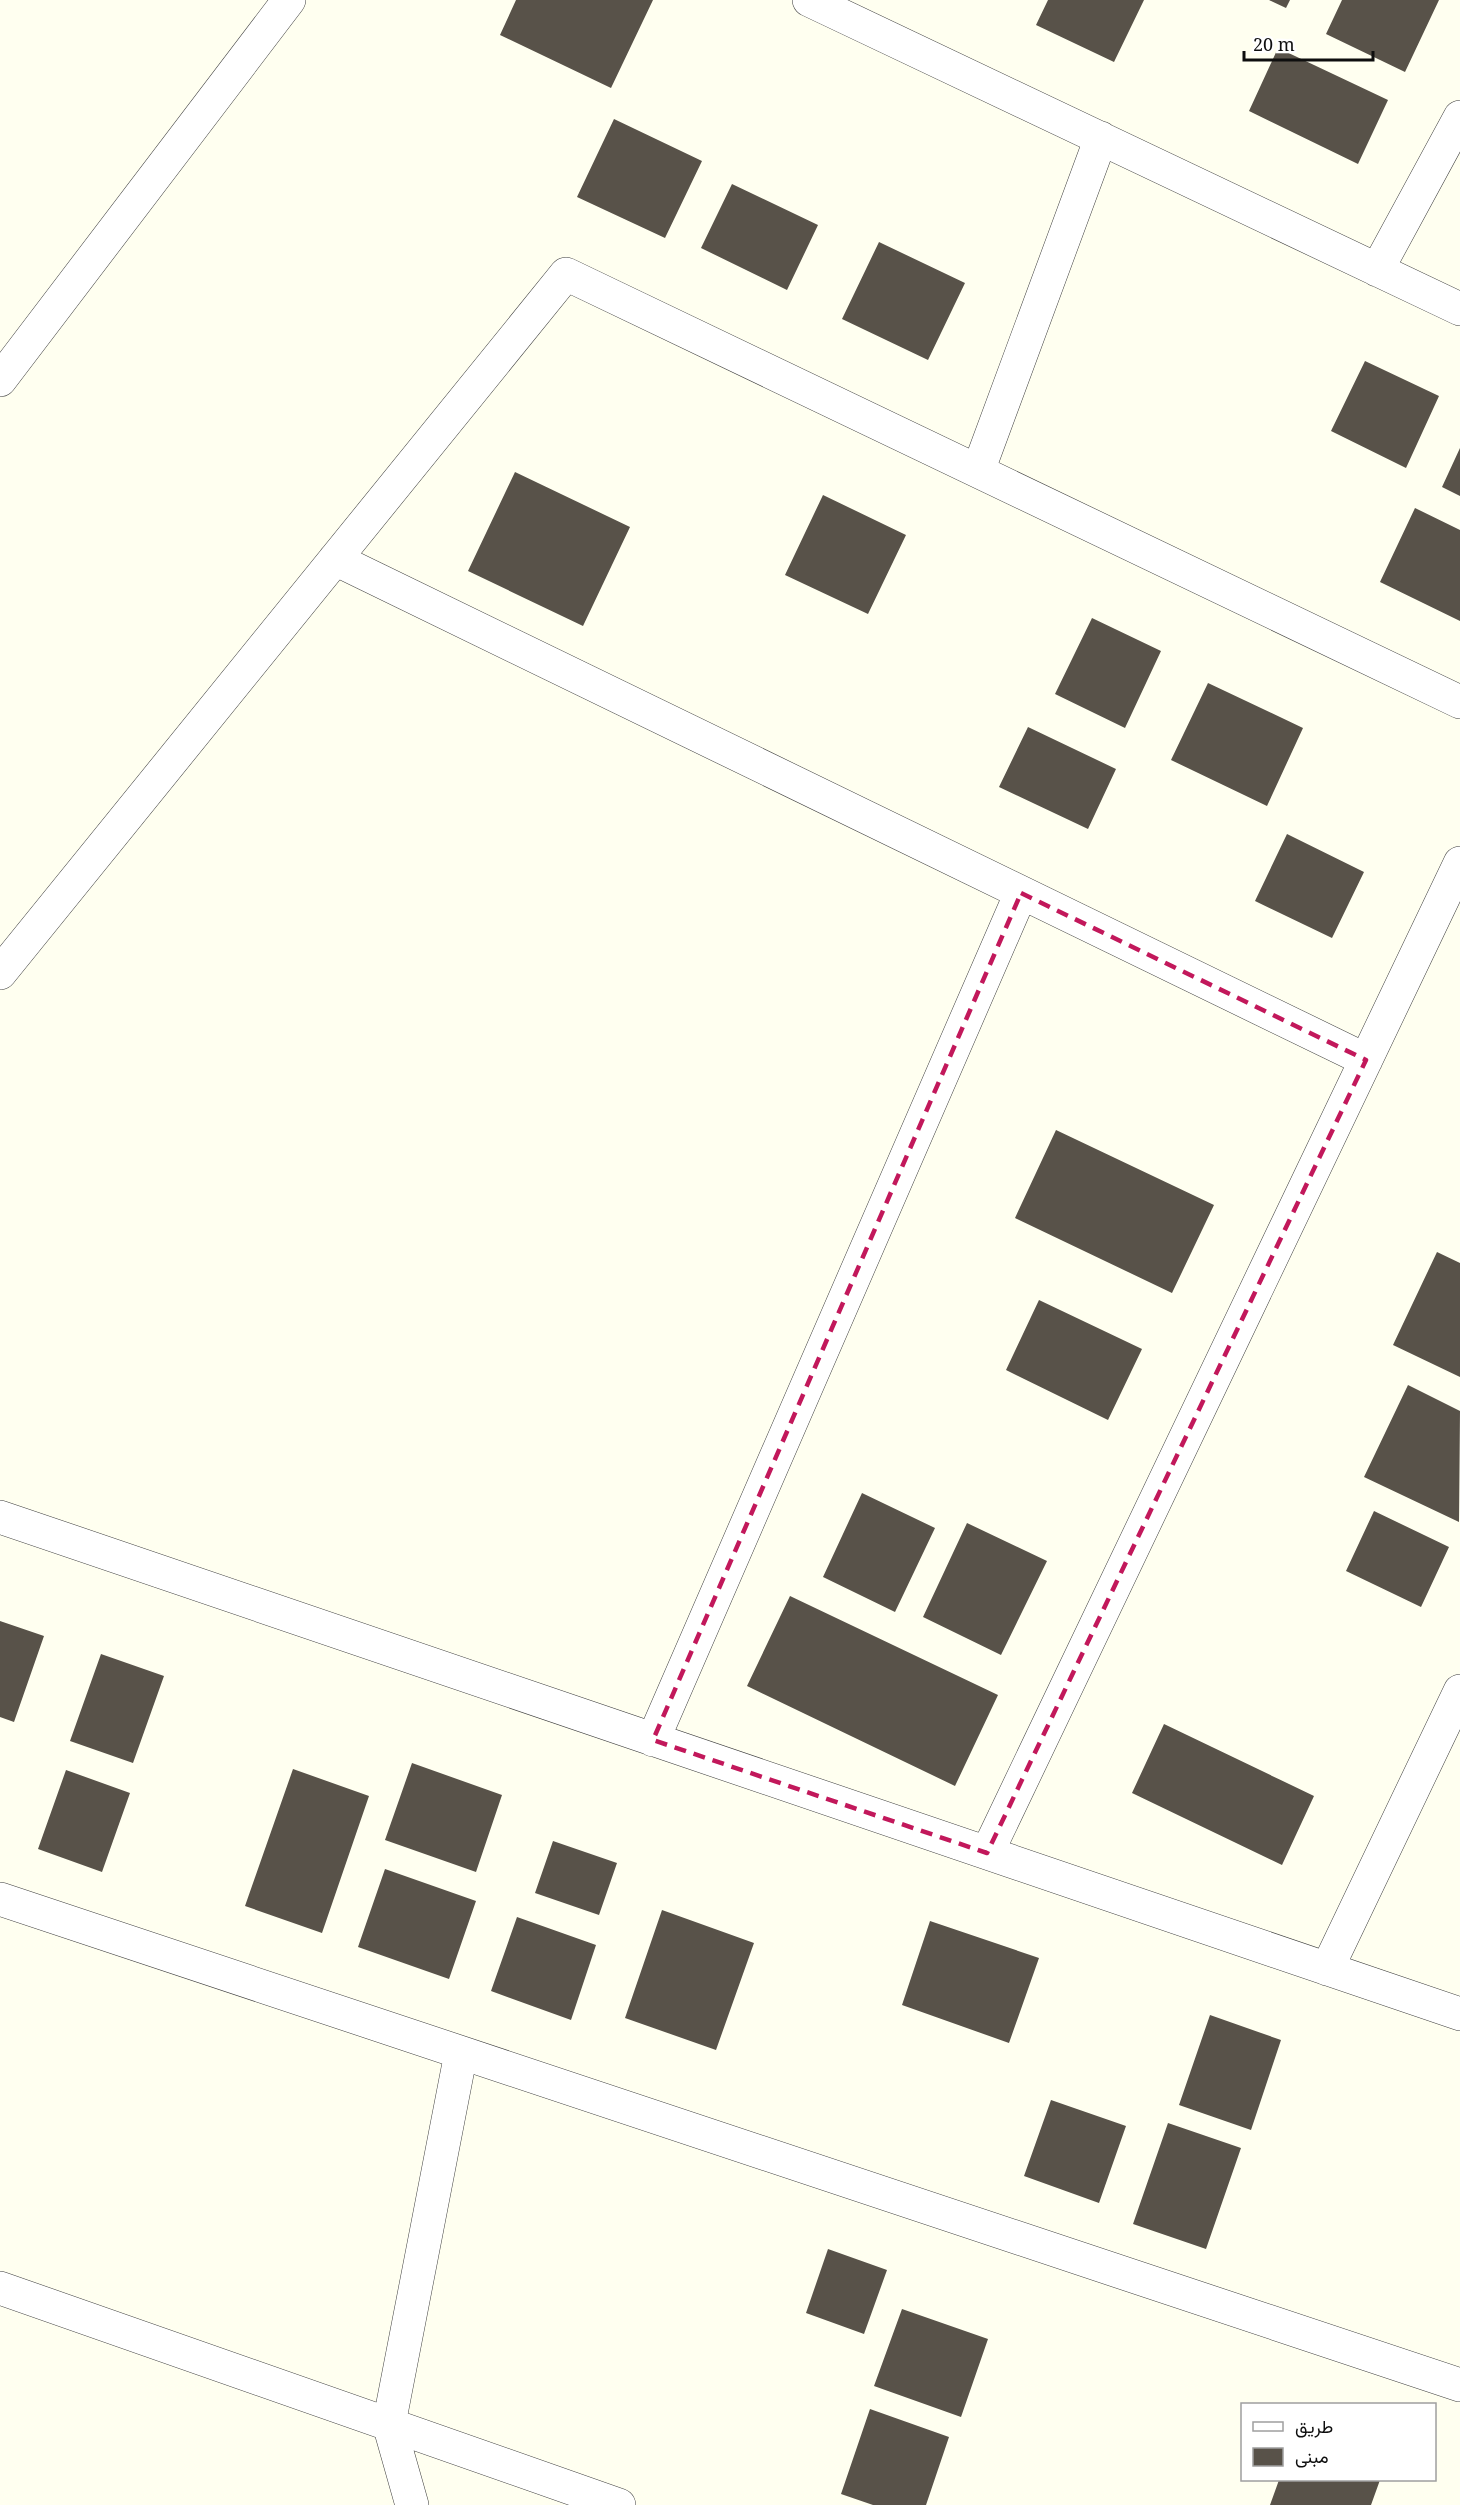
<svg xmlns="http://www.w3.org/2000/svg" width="1460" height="2505" viewBox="0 0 1460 2505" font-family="'Noto Serif',Vazirmatn,serif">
	<rect width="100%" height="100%" fill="#fffff0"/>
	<!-- building -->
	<path fill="#585249" d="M 516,0 L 653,0 L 611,88 L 500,35 Z
		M 1048,0 L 1144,0 L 1114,62 L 1036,25 Z
		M 1269,0 L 1290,0 L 1286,8 Z
		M 1342,0 L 1439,0 L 1405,72 L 1326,34 Z
		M 1278,48 L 1388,100 L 1358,164 L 1249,111 Z
		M 614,119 L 702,161 L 665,238 L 577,197 Z
		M 732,184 L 818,225 L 787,290 L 701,248 Z
		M 879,242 L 965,283 L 928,360 L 842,319 Z
		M 1365,361 L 1439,396 L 1406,468 L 1331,431 Z
		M 1460,448 L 1460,496 L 1442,487 Z
		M 515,472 L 630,527 L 583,626 L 468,571 Z
		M 823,495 L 906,535 L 868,614 L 785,575 Z
		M 1415,508 L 1460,530 L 1460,621 L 1380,582 Z
		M 1092,618 L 1161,651 L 1125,728 L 1055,694 Z
		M 1208,683 L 1303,728 L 1267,806 L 1171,760 Z
		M 1028,727 L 1116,769 L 1088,829 L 999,787 Z
		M 1287,834 L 1364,872 L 1332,938 L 1255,901 Z
		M 1056,1130 L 1214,1205 L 1172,1293 L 1015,1218 Z
		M 1437,1252 L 1460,1263 L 1460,1377 L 1393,1345 Z
		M 1039,1300 L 1142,1349 L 1108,1420 L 1006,1370 Z
		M 1408,1385 L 1460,1411 L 1459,1522 L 1364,1477 Z
		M 862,1493 L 935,1528 L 895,1612 L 823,1577 Z
		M 1374,1511 L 1449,1547 L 1421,1607 L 1346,1571 Z
		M 967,1523 L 1047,1561 L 1001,1655 L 923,1617 Z
		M 790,1596 L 998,1695 L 955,1786 L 747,1686 Z
		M 0,1621 L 44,1636 L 14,1722 L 0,1717 Z
		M 101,1654 L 164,1676 L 133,1763 L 70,1741 Z
		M 1164,1724 L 1314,1796 L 1282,1865 L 1132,1793 Z
		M 412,1763 L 502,1795 L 476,1872 L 385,1840 Z
		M 293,1769 L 369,1796 L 322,1933 L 245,1906 Z
		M 66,1770 L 130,1793 L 102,1872 L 38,1849 Z
		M 553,1841 L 617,1863 L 599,1915 L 535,1893 Z
		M 385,1869 L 476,1901 L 449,1979 L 358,1947 Z
		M 662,1910 L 754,1943 L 716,2050 L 625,2018 Z
		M 517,1917 L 596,1945 L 571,2020 L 491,1991 Z
		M 930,1921 L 1039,1958 L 1009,2043 L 902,2005 Z
		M 1210,2015 L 1281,2040 L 1251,2130 L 1179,2105 Z
		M 1051,2100 L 1126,2126 L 1099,2203 L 1024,2176 Z
		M 1168,2123 L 1241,2148 L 1206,2249 L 1133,2224 Z
		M 828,2249 L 887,2270 L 864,2334 L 806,2313 Z
		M 902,2309 L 988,2339 L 961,2417 L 874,2386 Z
		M 870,2409 L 949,2437 L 926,2505 L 873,2505 L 841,2494 Z
		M 1279,2480 L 1380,2480 L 1371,2505 L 1270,2505 Z"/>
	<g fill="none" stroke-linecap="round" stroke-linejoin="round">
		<defs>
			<path id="minor" d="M 809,0 L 1460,309
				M 1377,270 L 1460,117
				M 0,380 L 289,0
				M 978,471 L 1101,138
				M 335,559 L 1366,1060
				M 0,973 L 566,274 L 1460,702
				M 0,1517 L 1460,2014
				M 653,1740 L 1021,893
				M 987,1853 L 1460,863
				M 0,1899 L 1460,2385
				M 1327,1969 L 1460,1691
				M 0,2288 L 619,2505
				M 412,2505 L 389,2424 L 461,2053"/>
		</defs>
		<!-- minor casing -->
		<use href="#minor" stroke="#414141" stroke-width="34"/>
		<!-- minor -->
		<use href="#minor" stroke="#fff" stroke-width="33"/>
	</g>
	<!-- marked area -->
	<path fill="none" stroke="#c2185b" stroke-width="4.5" stroke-dasharray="12 8" stroke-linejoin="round" d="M 1021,893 L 1366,1060 L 987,1853 L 653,1740 Z"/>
	<!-- legend -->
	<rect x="1241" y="2403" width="195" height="78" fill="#ffffff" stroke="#9f9f9f" stroke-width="1.5"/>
	<rect x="1253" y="2422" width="30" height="9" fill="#ffffff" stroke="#9f9f9f" stroke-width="1.5"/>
	<text x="1295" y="2433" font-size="18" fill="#0e0e0e">طريق</text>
	<rect x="1253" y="2448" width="30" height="18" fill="#585249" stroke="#9f9f9f" stroke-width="1.5"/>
	<text x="1295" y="2463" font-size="18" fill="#0e0e0e">مبنى</text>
	<!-- scale -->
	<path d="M1244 51v9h129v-9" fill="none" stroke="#0e0e0e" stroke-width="3"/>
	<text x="1253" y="51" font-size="18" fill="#0e0e0e" stroke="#ffffff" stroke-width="4.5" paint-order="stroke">20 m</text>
</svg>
